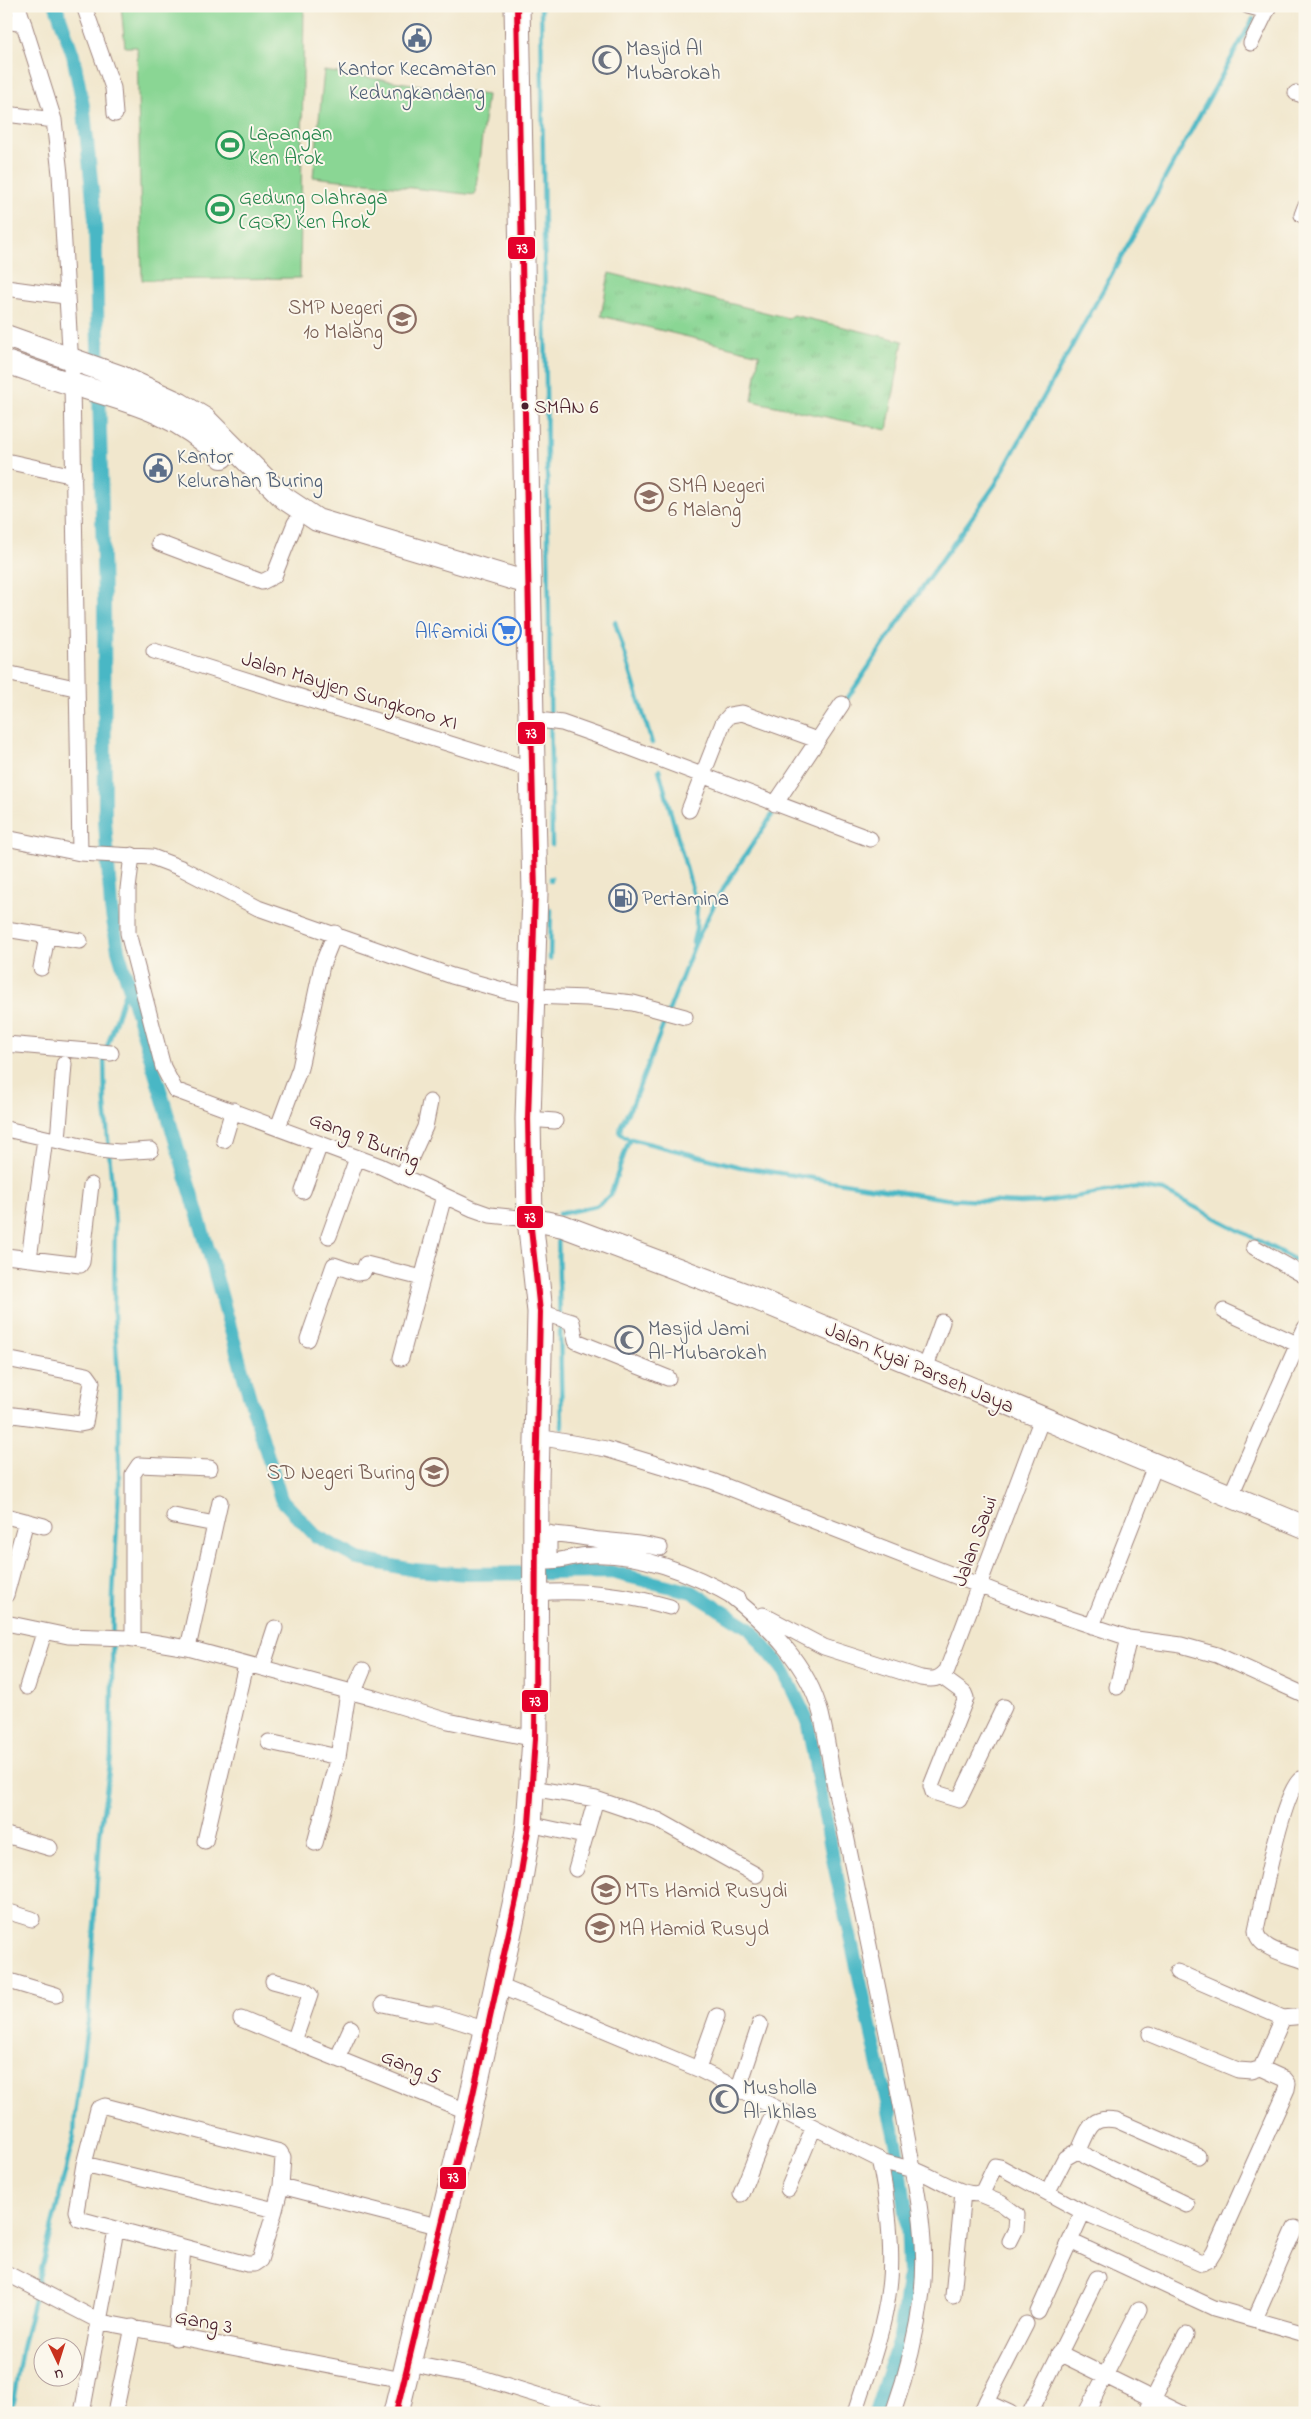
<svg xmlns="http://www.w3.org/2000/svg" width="1311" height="2419" viewBox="0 0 1311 2419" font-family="'Indie Flower',sans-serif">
	<defs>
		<pattern id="grass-tufts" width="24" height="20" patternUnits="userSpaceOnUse" patternTransform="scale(1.25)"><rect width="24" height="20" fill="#8ad694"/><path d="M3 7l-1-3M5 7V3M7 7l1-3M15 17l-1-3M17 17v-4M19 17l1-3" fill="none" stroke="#79b780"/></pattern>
	</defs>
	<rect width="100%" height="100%" fill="#fbf7ec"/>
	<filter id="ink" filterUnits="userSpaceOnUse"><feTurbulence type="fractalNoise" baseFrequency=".02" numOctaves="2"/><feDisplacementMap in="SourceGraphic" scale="10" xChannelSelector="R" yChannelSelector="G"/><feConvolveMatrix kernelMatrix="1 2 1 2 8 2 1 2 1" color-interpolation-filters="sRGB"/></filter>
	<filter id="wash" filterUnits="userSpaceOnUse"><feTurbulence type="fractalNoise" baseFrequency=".0096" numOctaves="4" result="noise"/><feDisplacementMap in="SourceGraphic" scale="20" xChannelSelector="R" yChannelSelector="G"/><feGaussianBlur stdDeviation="1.12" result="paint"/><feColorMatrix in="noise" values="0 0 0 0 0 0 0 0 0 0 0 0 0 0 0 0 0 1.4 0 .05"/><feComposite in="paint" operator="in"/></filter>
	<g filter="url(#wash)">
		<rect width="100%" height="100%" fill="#f1e7cd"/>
		<!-- grass -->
		<path fill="url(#grass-tufts)" stroke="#6a7a60" d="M 609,273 L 788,318 L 793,315 L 903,341 L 887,430 L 752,401 L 759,354 L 601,316 Z"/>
		<!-- pitch -->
		<path fill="#8ad694" stroke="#6a7a60" d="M 121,6 L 304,6 L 300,278 L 142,280 L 137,47 L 125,47 Z
			M 324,71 L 487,95 L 475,195 L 313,177 Z"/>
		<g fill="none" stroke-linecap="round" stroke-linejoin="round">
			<!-- stream -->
			<path stroke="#49b7c5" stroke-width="4.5" d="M 541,6 L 552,845
				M 615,622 L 652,743
				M 845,702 L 914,599 L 995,485 L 1253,19
				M 659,770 L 697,907 L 696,929 L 693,942
				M 551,878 L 551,881
				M 550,959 L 551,910
				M 630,1140 L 620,1133 L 621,1125 L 633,1103 L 696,941 L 720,893 L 772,815
				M 559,1214 L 596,1206 L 610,1196 L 628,1143 L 631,1139 L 741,1167 L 946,1199 L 1020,1203 L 1043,1202 L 1137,1187 L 1164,1191 L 1305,1265
				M 558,1230 L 562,1427
				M 11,2413 L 22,2348 L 74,2136 L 75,2115 L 88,2020 L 100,1834 L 111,1757 L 113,1595 L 119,1490 L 119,1390 L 114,1315 L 115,1222 L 105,1104 L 104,1056 L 128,983"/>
			<!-- canal -->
			<path stroke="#49b7c5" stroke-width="14" d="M 56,6 L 73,55 L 84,111 L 95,219 L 104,600 L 105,821 L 111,908 L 118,950 L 211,1259 L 249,1395 L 281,1499 L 316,1536 L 359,1559 L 414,1570 L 467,1574 L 611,1572 L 692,1592 L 749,1628 L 782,1668 L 807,1720 L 834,1864 L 897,2147 L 907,2218 L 909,2273 L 900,2337 L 875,2413"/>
		</g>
	</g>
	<g filter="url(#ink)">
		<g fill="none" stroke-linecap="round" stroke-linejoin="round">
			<defs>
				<path id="street" d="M 18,6 L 54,120 L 60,174 L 72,384 L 80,853
					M 84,6 L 113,88 L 115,114
					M 1248,6 L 1267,11
					M 6,21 L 24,24
					M 1251,43 L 1269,6
					M 1296,93 L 1305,96
					M 6,114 L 54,120
					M 1302,215 L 1305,207
					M 6,288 L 65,296
					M 6,461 L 74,476
					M 159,543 L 262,582 L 274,576 L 295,523
					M 154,651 L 533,770
					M 6,673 L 75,688
					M 531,719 L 562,723 L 607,739 L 870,839
					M 775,804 L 842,704
					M 689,810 L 723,723 L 730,715 L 742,713 L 817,740
					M 6,838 L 80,853 L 152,857 L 181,868 L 258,908 L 452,976 L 506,991 L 531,996 L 587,998 L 633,1003 L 685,1017
					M 132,855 L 128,889 L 128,933 L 163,1067 L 175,1090 L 380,1166 L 473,1209 L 490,1215 L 530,1219
					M 6,929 L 80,941
					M 41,968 L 47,937
					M 6,1044 L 111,1053
					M 528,1119 L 555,1121
					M 278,1127 L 300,1068 L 322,965 L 335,933
					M 6,1129 L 99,1150 L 119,1152 L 151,1150
					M 58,1140 L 64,1064
					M 224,1140 L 233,1110
					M 403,1175 L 425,1127 L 430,1102
					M 303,1191 L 320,1144
					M 329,1236 L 357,1158
					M 1254,1247 L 1305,1276
					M 6,1256 L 80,1265 L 82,1262 L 91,1185
					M 29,1259 L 44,1146
					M 1224,1311 L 1297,1344
					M 540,1312 L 572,1322 L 576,1341 L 668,1378
					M 308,1339 L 334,1265 L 357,1273 L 363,1272 L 366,1264 L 422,1278
					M 401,1358 L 444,1196
					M 6,1359 L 87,1375 L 92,1382 L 85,1423 L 80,1424 L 6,1414
					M 925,1369 L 942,1322
					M 538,1437 L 606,1449 L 712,1481 L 1032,1606 L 1129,1638 L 1181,1645 L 1217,1655 L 1305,1695
					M 1230,1497 L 1305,1328
					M 6,1516 L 44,1526
					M 174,1516 L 215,1524
					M 549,1533 L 549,1561 C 563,1561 577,1555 591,1555 C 642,1553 696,1575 739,1600
					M 538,1534 C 561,1532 580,1538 601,1540 C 623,1542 639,1543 660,1548
					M 537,1593 C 583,1589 625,1594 670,1607
					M 6,1595 L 26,1521
					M 730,1595 C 769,1626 808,1664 821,1714 C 830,1751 833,1789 844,1826 C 864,1922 885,2019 903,2115 C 913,2173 929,2233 922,2292 C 917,2333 907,2374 893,2413
					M 763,1615 L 824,1647 L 921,1678 C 933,1680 939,1680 947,1670 L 1042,1418
					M 6,1623 L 68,1636 L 128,1638 L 188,1648 L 374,1698 L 448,1721 L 535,1739
					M 1092,1626 L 1155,1466
					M 133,1639 L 133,1474 L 139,1465 L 210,1468
					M 188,1648 L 220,1502
					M 262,1668 L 275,1628
					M 942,1677 L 964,1693 L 966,1698 L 931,1786 L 933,1792 L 959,1800 L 1004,1707
					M 27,1687 L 44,1633
					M 1117,1687 L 1129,1638
					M 353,1694 L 363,1670
					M 269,1742 L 338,1757 L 348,1693
					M 1305,1779 L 1301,1779 C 1282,1792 1262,1903 1256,1930 C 1257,1949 1289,1955 1305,1961
					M 532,1788 L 596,1799 L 658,1820 L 756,1875
					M 529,1824 L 584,1836
					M 6,1835 L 50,1848
					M 205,1841 L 246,1665
					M 315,1843 L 338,1757
					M 576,1869 L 596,1799
					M 6,1911 L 32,1919
					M 1177,1972 L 1283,2018
					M 6,1980 L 56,1995
					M 273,1981 L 303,1989 L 310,1995 L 294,2041 L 469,2112
					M 497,1985 L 698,2069 L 884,2162 C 895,2165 907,2168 918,2171 C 933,2176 969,2202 983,2191 L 995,2166 L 1000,2167 L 1083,2212 L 1202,2263 L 1209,2260 L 1214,2252 L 1287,2089 L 1288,2083 L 1285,2079 L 1261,2068 L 1283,2018 L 1305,2016
					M 383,2004 L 428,2014 L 436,2014 L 487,2030
					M 241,2019 L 294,2041
					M 1150,2034 L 1238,2070 L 1252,2071 L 1261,2068
					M 337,2059 L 351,2028
					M 698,2069 L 717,2016
					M 738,2090 L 760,2024
					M 1079,2150 C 1089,2130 1089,2116 1116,2120 L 1198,2156
					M 84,2164 L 76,2211 L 79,2219 L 247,2264 L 254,2264 L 260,2260 L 275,2210
					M 281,2186 L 283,2157 L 280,2152 L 105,2106 L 98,2109 L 84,2164 L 275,2210 L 281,2186 L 441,2227
					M 788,2189 L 814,2127
					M 1048,2191 L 1065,2158 L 1079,2150 L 1088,2157 L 1187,2205
					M 741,2194 L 775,2108
					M 979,2194 L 1001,2203 L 1017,2215 L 1016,2229 L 1010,2241
					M 1070,2241 L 1214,2308 L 1305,2334
					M 6,2273 L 101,2322 L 403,2380
					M 953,2296 L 963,2192
					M 1038,2312 L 1083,2212
					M 1255,2319 L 1295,2228
					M 176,2338 L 183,2247
					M 1059,2353 L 1181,2413
					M 408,2363 L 479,2377 L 595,2413
					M 986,2402 L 1026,2324
					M 82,2413 L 116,2230
					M 115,2413 L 133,2327
					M 855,2413 C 868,2373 884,2330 889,2288 C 894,2252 887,2194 879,2159
					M 981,2413 L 986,2402 L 1010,2413
					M 1030,2413 L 1097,2278
					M 1086,2413 L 1139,2309
					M 1146,2413 L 1186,2335"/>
				<path id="secondary" d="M 6,336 L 119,376 L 180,404 L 205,419 L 284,498 L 317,520 L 528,583
					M 6,362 C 28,369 50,378 72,384 C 129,401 179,413 222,457
					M 530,1219 L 563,1226 L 747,1295 L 1305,1527"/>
				<path id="primary" d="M 396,2413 L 469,2112 L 518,1891 L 529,1824 L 535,1739 L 536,1482 L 540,1312 L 530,1219 L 528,1119 L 535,893 L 531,719 L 517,6"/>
			</defs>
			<!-- street casing -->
			<use href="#street" stroke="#9e837c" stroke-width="17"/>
			<!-- secondary casing -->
			<use href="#secondary" stroke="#9e837c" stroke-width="24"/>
			<!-- primary casing -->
			<use href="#primary" stroke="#9e837c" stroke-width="27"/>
			<!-- street -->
			<use href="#street" stroke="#fff" stroke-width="15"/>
			<!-- secondary -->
			<use href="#secondary" stroke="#fff" stroke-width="22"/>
			<!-- primary -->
			<use href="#primary" stroke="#fff" stroke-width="25"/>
			<defs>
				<path id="bus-1" d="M 396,2413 L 469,2112 L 518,1891 L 529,1824 L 535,1739 L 536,1482 L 540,1312 L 530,1219 L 528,1119 L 535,893 L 531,719 L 517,6"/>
			</defs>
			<!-- bus-1 casing -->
			<use href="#bus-1" stroke="#fbf7ec" stroke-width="10"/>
			<!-- bus-1 -->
			<use href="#bus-1" stroke="#e4002b" stroke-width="6"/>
		</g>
	</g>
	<!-- icons -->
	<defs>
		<symbol id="civic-ring" viewBox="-11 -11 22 22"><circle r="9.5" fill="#fbf7ec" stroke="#5c6f8a" stroke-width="1.5"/><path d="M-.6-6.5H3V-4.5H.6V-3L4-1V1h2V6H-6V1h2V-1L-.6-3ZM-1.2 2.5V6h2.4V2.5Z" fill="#5c6f8a"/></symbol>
		<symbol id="mosque-ring" viewBox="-11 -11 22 22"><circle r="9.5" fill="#fbf7ec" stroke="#6b7280" stroke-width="1.5"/><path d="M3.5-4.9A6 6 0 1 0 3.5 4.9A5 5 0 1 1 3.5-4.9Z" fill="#6b7280"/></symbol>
		<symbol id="stadium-ring" viewBox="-11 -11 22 22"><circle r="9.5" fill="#fbf7ec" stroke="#2e9e5b" stroke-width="1.5"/><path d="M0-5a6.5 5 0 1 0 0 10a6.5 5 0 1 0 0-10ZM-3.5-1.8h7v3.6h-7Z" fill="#2e9e5b"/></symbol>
		<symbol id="school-ring" viewBox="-11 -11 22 22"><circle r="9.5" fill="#fbf7ec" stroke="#8d6e63" stroke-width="1.5"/><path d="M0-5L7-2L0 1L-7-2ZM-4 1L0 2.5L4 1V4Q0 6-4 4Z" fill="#8d6e63"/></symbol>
		<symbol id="supermarket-ring" viewBox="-11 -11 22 22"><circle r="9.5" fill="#fbf7ec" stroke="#3f7fe0" stroke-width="1.5"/><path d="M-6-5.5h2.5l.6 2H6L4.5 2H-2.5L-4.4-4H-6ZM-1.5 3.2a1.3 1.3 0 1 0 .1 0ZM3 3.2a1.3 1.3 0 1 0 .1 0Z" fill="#3f7fe0"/></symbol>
		<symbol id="fuel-ring" viewBox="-11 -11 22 22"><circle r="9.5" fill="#fbf7ec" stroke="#5c6f8a" stroke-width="1.5"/><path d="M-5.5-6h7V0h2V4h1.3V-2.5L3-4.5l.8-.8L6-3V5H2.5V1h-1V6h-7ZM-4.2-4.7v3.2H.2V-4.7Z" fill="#5c6f8a"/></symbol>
	</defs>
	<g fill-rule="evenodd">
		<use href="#civic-ring" x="401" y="22" width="32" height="32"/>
		<use href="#mosque-ring" x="591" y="44" width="32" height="32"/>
		<use href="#stadium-ring" x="214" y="129" width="32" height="32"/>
		<use href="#stadium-ring" x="204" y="193" width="32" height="32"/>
		<use href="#school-ring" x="386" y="303" width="32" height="32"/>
		<use href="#civic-ring" x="142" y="452" width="32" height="32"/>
		<use href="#school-ring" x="633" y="481" width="32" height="32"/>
		<use href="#supermarket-ring" x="491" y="615" width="32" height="32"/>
		<use href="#fuel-ring" x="607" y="882" width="32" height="32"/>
		<use href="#mosque-ring" x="613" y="1324" width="32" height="32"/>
		<use href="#school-ring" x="418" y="1456" width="32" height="32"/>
		<use href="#school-ring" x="590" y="1874" width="32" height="32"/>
		<use href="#school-ring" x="584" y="1912" width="32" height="32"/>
		<use href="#mosque-ring" x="708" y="2083" width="32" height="32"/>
	</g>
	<!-- markers -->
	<circle fill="#4a1f2b" stroke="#fbf7ec" stroke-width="2" cx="525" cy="406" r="4.5"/>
	<g text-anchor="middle" stroke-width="4" stroke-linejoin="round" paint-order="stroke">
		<!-- bus labels -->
		<g font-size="20" fill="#4a1f2b" stroke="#fbf7ec" text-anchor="start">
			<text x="534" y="413">SMAN 6</text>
		</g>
		<!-- worship labels -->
		<g font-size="21" fill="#5b616d" stroke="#fbf7ec" text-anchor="start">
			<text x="626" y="55">Masjid Al<tspan x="626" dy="24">Mubarokah</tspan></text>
			<text x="648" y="1335">Masjid Jami<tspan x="648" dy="24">Al-Mubarokah</tspan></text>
			<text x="743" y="2094">Musholla<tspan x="743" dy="24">Al-Ikhlas</tspan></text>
		</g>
		<!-- service labels -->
		<g font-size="21" fill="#4e5e75" stroke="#fbf7ec" text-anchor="start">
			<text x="417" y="75" text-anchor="middle">Kantor Kecamatan<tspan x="417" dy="24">Kedungkandang</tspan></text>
			<text x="177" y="463">Kantor<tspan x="177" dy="24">Kelurahan Buring</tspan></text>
			<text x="642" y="905">Pertamina</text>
		</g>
		<!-- leisure labels -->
		<g font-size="21" fill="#27864d" stroke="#fbf7ec" text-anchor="start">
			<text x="249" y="140">Lapangan<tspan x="249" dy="24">Ken Arok</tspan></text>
			<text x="239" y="204">Gedung Olahraga<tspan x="239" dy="24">(GOR) Ken Arok</tspan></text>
		</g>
		<!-- education labels -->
		<g font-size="21" fill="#785e54" stroke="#fbf7ec" text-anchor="start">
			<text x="383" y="314" text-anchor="end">SMP Negeri<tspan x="383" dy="24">10 Malang</tspan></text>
			<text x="668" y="492">SMA Negeri<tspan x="668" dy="24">6 Malang</tspan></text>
			<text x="415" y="1479" text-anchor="end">SD Negeri Buring</text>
			<text x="625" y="1897">MTs Hamid Rusydi</text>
			<text x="619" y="1935">MA Hamid Rusyd</text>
		</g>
		<!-- shop labels -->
		<g font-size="21" fill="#366cbe" stroke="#fbf7ec" text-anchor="end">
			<text x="488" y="638">Alfamidi</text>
		</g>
		<!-- street labels -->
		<g font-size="21" fill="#4a1f2b" stroke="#fbf7ec">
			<text transform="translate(350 690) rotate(17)" y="7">Jalan Mayjen Sungkono XI</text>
			<text transform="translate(365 1139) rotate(22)" y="7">Gang 9 Buring</text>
			<text transform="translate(920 1367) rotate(23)" y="7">Jalan Kyai Parseh Jaya</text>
			<text transform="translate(974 1541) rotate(-70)" y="7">Jalan Sawi</text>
			<text transform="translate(411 2066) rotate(22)" y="7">Gang 5</text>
			<text transform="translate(204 2321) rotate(11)" y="7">Gang 3</text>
		</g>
	</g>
	<g stroke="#fbf7ec" stroke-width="2">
		<rect x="507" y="236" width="29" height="24" rx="5" fill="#e4002b"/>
		<rect x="517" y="721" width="29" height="24" rx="5" fill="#e4002b"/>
		<rect x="516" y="1205" width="28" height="24" rx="5" fill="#e4002b"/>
		<rect x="521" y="1689" width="28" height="24" rx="5" fill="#e4002b"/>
		<rect x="439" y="2166" width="28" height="24" rx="5" fill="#e4002b"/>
	</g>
	<g font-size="14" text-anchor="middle" font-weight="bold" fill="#fff">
		<text x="522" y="253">73</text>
		<text x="531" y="738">73</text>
		<text x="530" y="1222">73</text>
		<text x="535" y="1706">73</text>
		<text x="453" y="2182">73</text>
	</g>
	<!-- margin -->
	<rect width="1311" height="2419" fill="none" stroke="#fbf7ec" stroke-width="25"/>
	<!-- north arrow -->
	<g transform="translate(58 2362) rotate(176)"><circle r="24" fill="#fbf7ec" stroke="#b4a19f"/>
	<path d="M0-4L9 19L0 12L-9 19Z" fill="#c8321e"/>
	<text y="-8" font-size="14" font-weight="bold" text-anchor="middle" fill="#4a1f2b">U</text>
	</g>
</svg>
